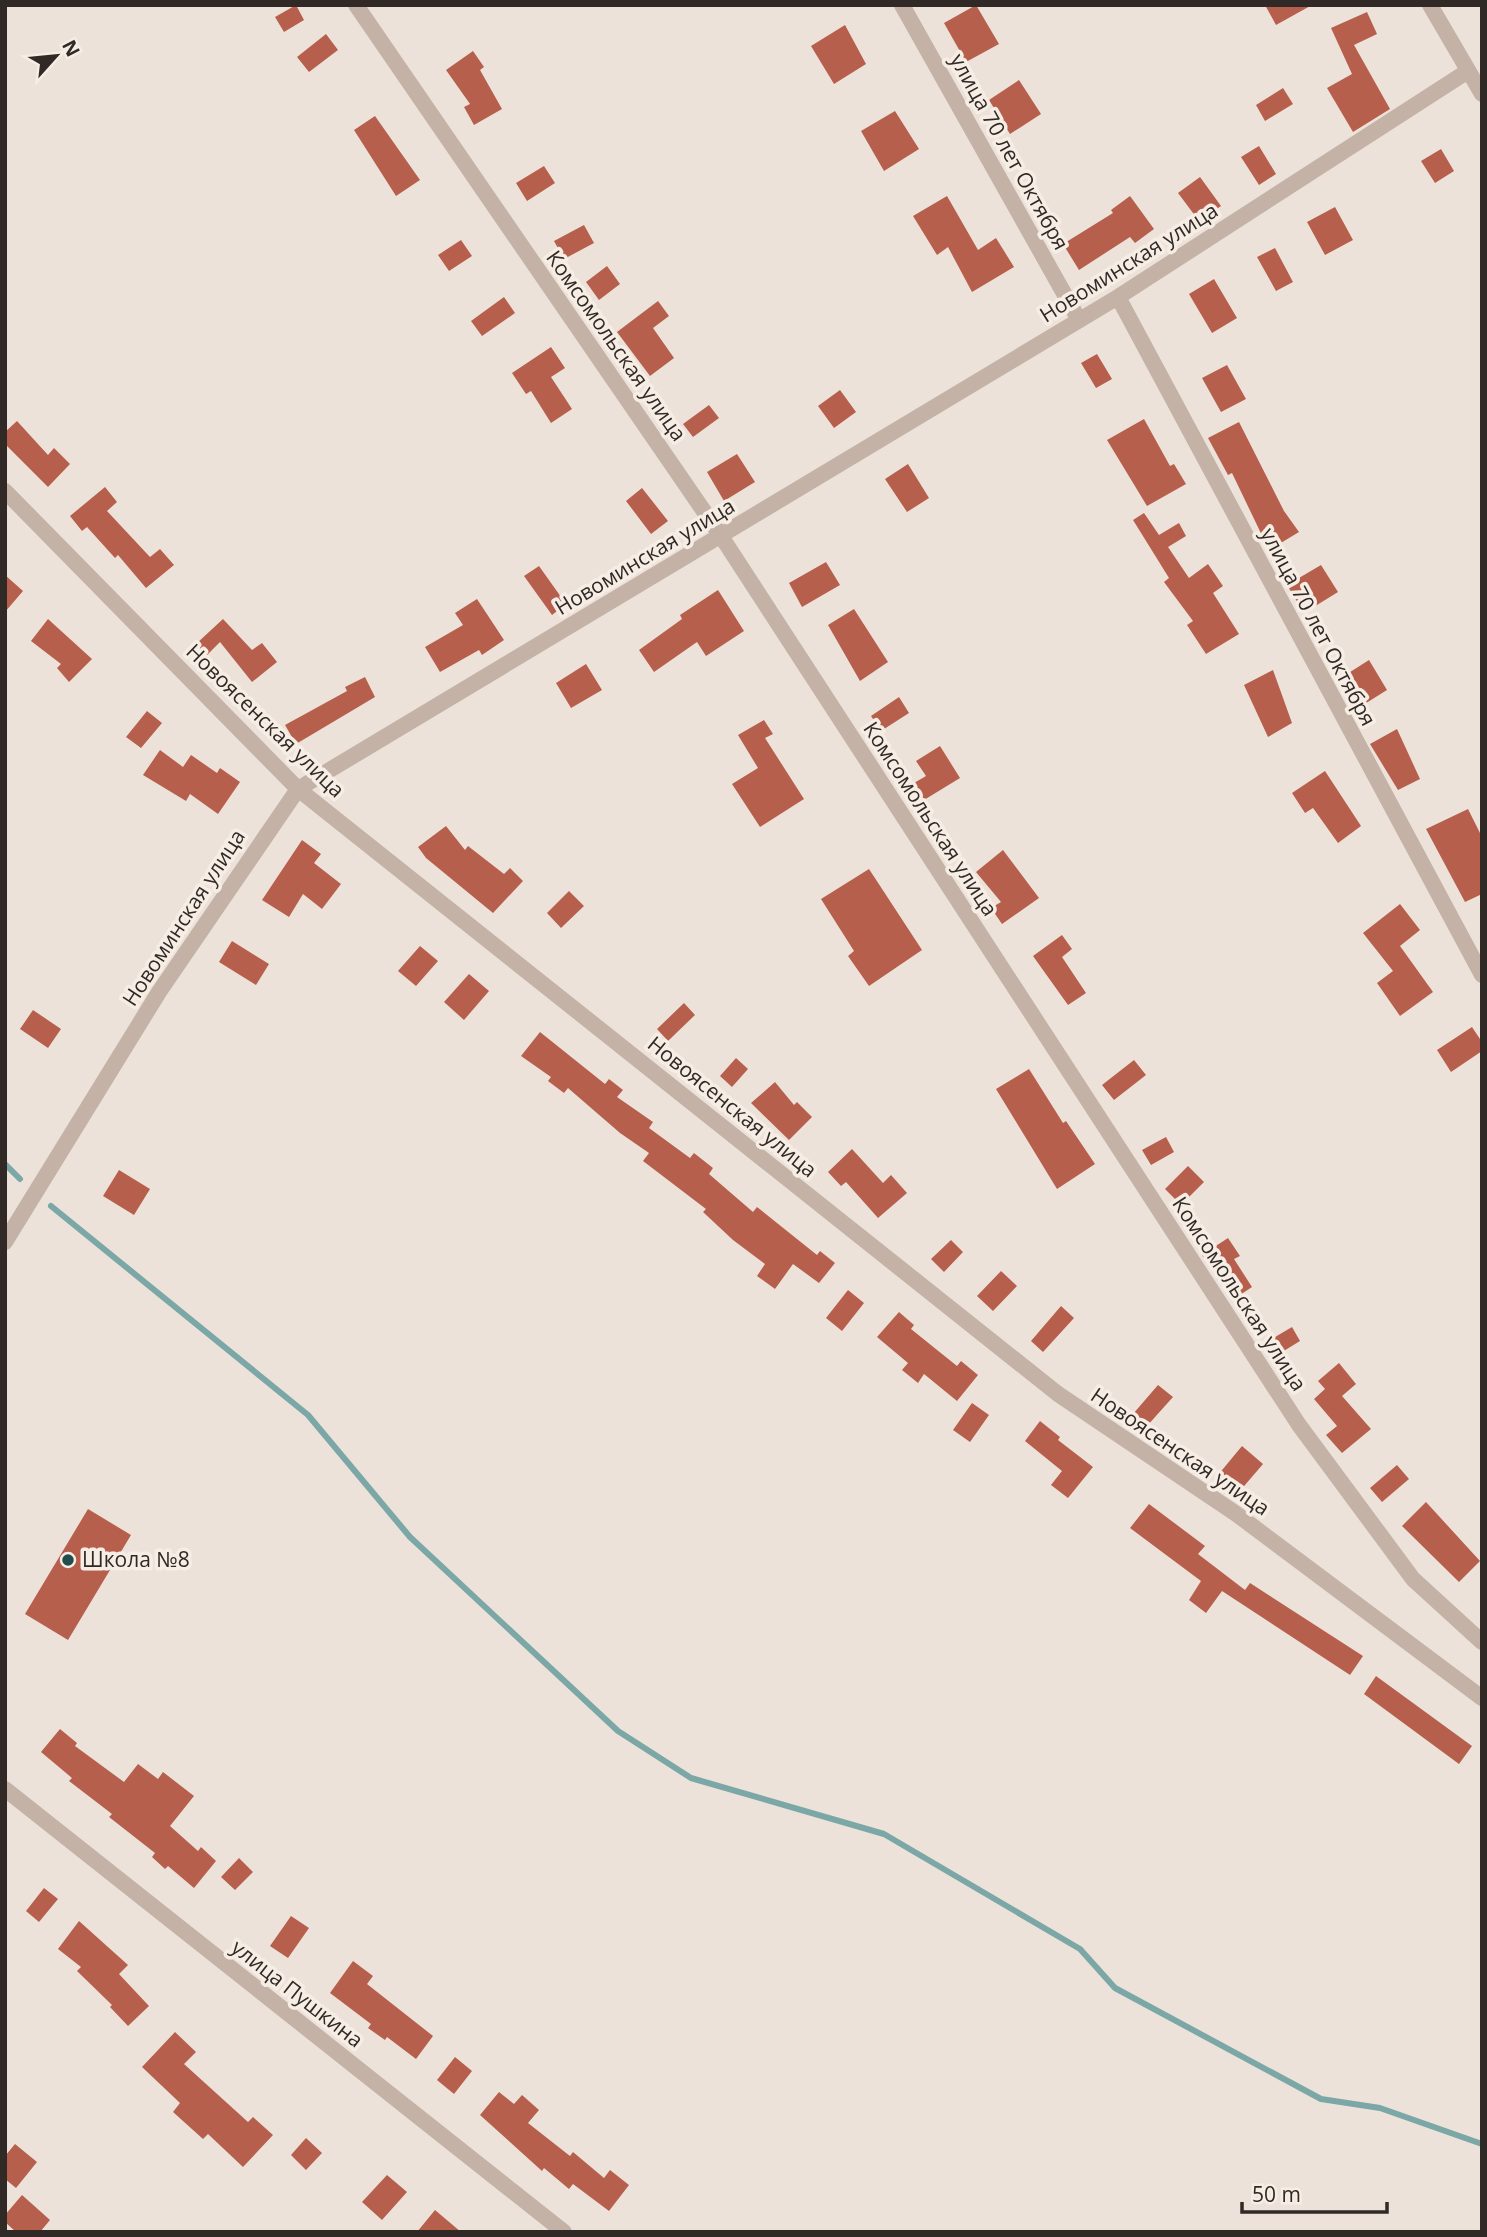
<svg xmlns="http://www.w3.org/2000/svg" width="1487" height="2237" viewBox="0 0 1487 2237" font-family="'Open Sans',sans-serif">
	<rect width="100%" height="100%" fill="#ede2d9"/>
	<g fill="none" stroke-linecap="round" stroke-linejoin="round">
		<!-- stream -->
		<path stroke="#7ba7a6" stroke-width="6" d="M 5,1164 L 20,1179
			M 51,1206 L 308,1415 L 410,1537 L 618,1731 L 691,1778 L 884,1834 L 1080,1949 L 1115,1988 L 1321,2099 L 1380,2108 L 1482,2144"/>
	</g>
	<!-- building -->
	<path fill="#b75f4d" d="M 296,5 L 304,20 L 284,32 L 275,17 Z
		M 976,5 L 999,44 L 966,62 L 944,23 Z
		M 1265,5 L 1312,5 L 1276,25 Z
		M 1367,12 L 1377,34 L 1354,45 L 1390,109 L 1353,132 L 1327,88 L 1352,74 L 1331,28 Z
		M 845,25 L 866,64 L 834,84 L 811,46 Z
		M 326,34 L 338,50 L 309,72 L 297,57 Z
		M 473,51 L 484,67 L 480,70 L 502,109 L 474,125 L 464,107 L 470,104 L 446,70 Z
		M 1019,80 L 1041,114 L 1010,134 L 989,100 Z
		M 1283,88 L 1293,104 L 1265,121 L 1256,105 Z
		M 895,111 L 919,149 L 884,171 L 861,131 Z
		M 375,116 L 420,180 L 396,196 L 354,130 Z
		M 1259,146 L 1276,174 L 1259,185 L 1241,157 Z
		M 1441,149 L 1454,171 L 1435,183 L 1421,161 Z
		M 544,166 L 555,183 L 527,201 L 516,183 Z
		M 1200,177 L 1221,206 L 1199,221 L 1178,193 Z
		M 947,196 L 978,250 L 996,238 L 1014,267 L 972,292 L 948,247 L 937,255 L 913,216 Z
		M 1130,196 L 1154,229 L 1135,243 L 1130,237 L 1079,270 L 1063,244 L 1113,213 L 1111,210 Z
		M 1335,207 L 1353,240 L 1325,255 L 1307,222 Z
		M 584,225 L 594,243 L 564,259 L 554,241 Z
		M 461,240 L 472,256 L 449,271 L 438,255 Z
		M 1275,248 L 1293,282 L 1276,291 L 1257,257 Z
		M 607,266 L 620,284 L 599,300 L 586,282 Z
		M 1214,279 L 1237,318 L 1212,333 L 1189,294 Z
		M 504,297 L 515,313 L 482,336 L 471,321 Z
		M 658,301 L 669,316 L 653,328 L 674,358 L 650,376 L 617,332 Z
		M 551,347 L 565,368 L 551,377 L 572,409 L 551,423 L 531,391 L 526,394 L 512,373 Z
		M 1097,354 L 1112,379 L 1096,388 L 1081,363 Z
		M 1227,365 L 1246,399 L 1221,412 L 1202,378 Z
		M 840,390 L 856,412 L 834,428 L 818,406 Z
		M 709,405 L 719,418 L 693,437 L 683,424 Z
		M 1144,419 L 1170,466 L 1174,464 L 1186,484 L 1147,506 L 1107,440 Z
		M 17,421 L 48,455 L 54,448 L 70,464 L 48,487 L 5,444 L 5,432 Z
		M 1239,422 L 1284,511 L 1299,532 L 1269,550 L 1232,473 L 1228,475 L 1208,438 Z
		M 737,454 L 755,482 L 724,501 L 707,472 Z
		M 908,464 L 929,498 L 907,512 L 885,479 Z
		M 105,487 L 117,502 L 107,511 L 150,557 L 160,549 L 174,565 L 146,588 L 118,555 L 115,558 L 87,527 L 82,531 L 70,516 Z
		M 642,488 L 668,521 L 651,534 L 626,501 Z
		M 1144,513 L 1159,535 L 1179,523 L 1186,536 L 1168,547 L 1189,578 L 1208,564 L 1223,586 L 1213,593 L 1239,634 L 1206,654 L 1187,625 L 1193,621 L 1164,582 L 1169,578 L 1133,520 Z
		M 826,562 L 840,585 L 802,607 L 789,583 Z
		M 1321,565 L 1338,592 L 1304,613 L 1287,585 Z
		M 539,566 L 566,604 L 552,615 L 524,576 Z
		M 5,575 L 23,591 L 5,612 Z
		M 718,590 L 744,631 L 706,656 L 697,642 L 654,672 L 639,650 L 682,619 L 680,615 Z
		M 477,599 L 504,640 L 482,655 L 479,650 L 440,672 L 425,647 L 463,625 L 455,613 Z
		M 854,609 L 888,662 L 860,681 L 828,625 Z
		M 48,619 L 92,659 L 69,682 L 57,668 L 61,664 L 31,641 Z
		M 223,619 L 252,650 L 262,643 L 277,662 L 252,682 L 220,642 L 207,655 L 196,644 Z
		M 1369,660 L 1387,690 L 1355,710 L 1336,681 Z
		M 586,664 L 602,690 L 571,708 L 556,683 Z
		M 1273,670 L 1292,723 L 1268,737 L 1244,685 Z
		M 365,677 L 375,697 L 296,744 L 285,725 L 347,691 L 345,687 Z
		M 899,697 L 909,713 L 881,731 L 871,716 Z
		M 147,711 L 162,723 L 141,748 L 126,737 Z
		M 764,720 L 773,734 L 765,738 L 804,799 L 760,827 L 732,784 L 758,768 L 738,735 Z
		M 1397,729 L 1420,779 L 1398,790 L 1370,744 Z
		M 940,746 L 960,778 L 924,800 L 914,783 L 926,776 L 916,761 Z
		M 160,750 L 183,767 L 191,755 L 217,773 L 220,768 L 240,782 L 218,814 L 190,794 L 186,801 L 143,775 Z
		M 1325,771 L 1361,826 L 1338,843 L 1313,808 L 1305,813 L 1292,793 Z
		M 1468,809 L 1482,837 L 1482,894 L 1465,902 L 1426,829 Z
		M 446,826 L 465,850 L 468,846 L 504,874 L 510,868 L 523,881 L 493,913 L 426,858 L 418,847 Z
		M 302,840 L 321,854 L 314,863 L 341,884 L 322,909 L 303,894 L 289,917 L 262,900 Z
		M 1003,850 L 1039,898 L 1002,924 L 991,908 L 1001,902 L 976,872 Z
		M 869,869 L 922,950 L 869,986 L 848,956 L 854,951 L 821,899 Z
		M 569,891 L 584,906 L 561,928 L 547,913 Z
		M 1400,904 L 1420,930 L 1400,946 L 1433,992 L 1400,1016 L 1377,983 L 1393,971 L 1363,933 Z
		M 1062,935 L 1072,949 L 1062,957 L 1086,993 L 1068,1005 L 1033,956 Z
		M 232,941 L 269,964 L 256,985 L 219,962 Z
		M 420,946 L 438,961 L 416,986 L 398,971 Z
		M 469,974 L 489,991 L 464,1020 L 444,1002 Z
		M 684,1003 L 695,1015 L 668,1041 L 657,1029 Z
		M 33,1010 L 61,1029 L 48,1048 L 20,1029 Z
		M 1472,1027 L 1482,1042 L 1482,1051 L 1451,1072 L 1437,1050 Z
		M 540,1032 L 605,1084 L 609,1079 L 623,1090 L 617,1097 L 653,1122 L 649,1128 L 690,1158 L 694,1153 L 713,1168 L 709,1174 L 753,1212 L 757,1207 L 817,1255 L 820,1251 L 835,1263 L 819,1283 L 793,1264 L 775,1289 L 757,1276 L 765,1264 L 733,1240 L 703,1212 L 706,1209 L 643,1161 L 649,1153 L 620,1133 L 568,1088 L 564,1093 L 548,1081 L 551,1077 L 521,1056 Z
		M 736,1058 L 748,1069 L 732,1087 L 720,1076 Z
		M 1134,1060 L 1146,1075 L 1114,1100 L 1102,1085 Z
		M 1029,1069 L 1063,1123 L 1066,1121 L 1095,1164 L 1057,1189 L 996,1089 Z
		M 775,1082 L 794,1105 L 797,1102 L 812,1117 L 789,1140 L 751,1103 Z
		M 1166,1137 L 1174,1152 L 1151,1165 L 1142,1150 Z
		M 852,1149 L 883,1183 L 891,1175 L 907,1193 L 878,1218 L 846,1182 L 841,1186 L 828,1172 Z
		M 1188,1166 L 1204,1182 L 1181,1205 L 1165,1189 Z
		M 119,1170 L 150,1189 L 134,1215 L 103,1196 Z
		M 1228,1238 L 1240,1256 L 1234,1259 L 1252,1287 L 1234,1299 L 1202,1255 Z
		M 951,1240 L 963,1252 L 944,1272 L 931,1259 Z
		M 1001,1271 L 1017,1286 L 993,1311 L 977,1296 Z
		M 848,1290 L 864,1303 L 842,1331 L 826,1318 Z
		M 1061,1306 L 1074,1318 L 1043,1352 L 1031,1341 Z
		M 899,1312 L 914,1325 L 911,1329 L 957,1366 L 961,1361 L 978,1375 L 957,1401 L 924,1374 L 918,1383 L 902,1370 L 908,1363 L 877,1337 Z
		M 1292,1327 L 1300,1341 L 1274,1357 L 1265,1343 Z
		M 1339,1363 L 1356,1384 L 1342,1396 L 1371,1429 L 1342,1453 L 1326,1435 L 1337,1426 L 1314,1399 L 1325,1389 L 1318,1381 Z
		M 1158,1385 L 1173,1397 L 1147,1426 L 1133,1414 Z
		M 972,1403 L 989,1415 L 970,1442 L 953,1430 Z
		M 1040,1421 L 1060,1437 L 1058,1440 L 1093,1467 L 1068,1498 L 1051,1485 L 1062,1471 L 1025,1441 Z
		M 1242,1446 L 1263,1464 L 1239,1492 L 1218,1475 Z
		M 1397,1465 L 1409,1479 L 1382,1502 L 1370,1488 Z
		M 1426,1502 L 1480,1561 L 1459,1582 L 1402,1526 Z
		M 1149,1504 L 1205,1546 L 1198,1554 L 1245,1590 L 1250,1583 L 1363,1656 L 1350,1675 L 1222,1591 L 1206,1613 L 1189,1600 L 1201,1581 L 1130,1528 Z
		M 88,1509 L 131,1535 L 68,1640 L 25,1614 Z
		M 1376,1676 L 1472,1746 L 1459,1764 L 1364,1694 Z
		M 60,1729 L 77,1743 L 75,1746 L 124,1782 L 138,1764 L 158,1779 L 163,1772 L 194,1796 L 170,1826 L 198,1851 L 201,1847 L 216,1861 L 194,1888 L 168,1866 L 165,1869 L 152,1857 L 155,1853 L 109,1817 L 112,1814 L 69,1781 L 72,1778 L 41,1752 Z
		M 239,1858 L 253,1872 L 235,1890 L 221,1877 Z
		M 44,1888 L 58,1899 L 39,1922 L 26,1911 Z
		M 291,1916 L 309,1928 L 288,1958 L 270,1946 Z
		M 79,1921 L 128,1965 L 119,1974 L 149,2006 L 128,2026 L 110,2007 L 112,2005 L 77,1971 L 81,1967 L 58,1949 Z
		M 353,1961 L 373,1976 L 367,1984 L 433,2036 L 416,2059 L 387,2037 L 385,2040 L 368,2028 L 371,2024 L 330,1993 Z
		M 175,2032 L 196,2052 L 184,2064 L 248,2122 L 253,2117 L 273,2135 L 243,2167 L 208,2134 L 203,2139 L 173,2112 L 180,2103 L 142,2067 Z
		M 455,2057 L 472,2071 L 454,2094 L 437,2080 Z
		M 499,2092 L 514,2104 L 522,2095 L 539,2110 L 528,2123 L 570,2156 L 573,2152 L 604,2178 L 610,2170 L 629,2185 L 609,2211 L 573,2184 L 569,2189 L 544,2168 L 542,2171 L 480,2115 Z
		M 306,2138 L 322,2153 L 306,2170 L 291,2155 Z
		M 15,2144 L 37,2162 L 16,2188 L 5,2179 L 5,2156 Z
		M 387,2175 L 407,2192 L 382,2220 L 362,2202 Z
		M 22,2195 L 50,2220 L 40,2232 L 16,2232 L 5,2222 L 5,2215 Z
		M 435,2210 L 461,2232 L 417,2232 Z"/>
	<g fill="none" stroke-linecap="round" stroke-linejoin="round">
		<!-- minor -->
		<path stroke="#c4b2a6" stroke-width="16" d="M 356,5 L 721,536 L 1299,1425 L 1413,1579 L 1482,1642
			M 902,5 L 1079,320
			M 1430,5 L 1482,94
			M 1118,297 L 1482,975
			M 5,491 L 298,789 L 1058,1394 L 1235,1513 L 1482,1698
			M 5,1242 L 159,992 L 298,789 L 1118,297 L 1468,71
			M 5,1789 L 564,2232"/>
	</g>
	<!-- markers -->
	<circle fill="#214d4d" stroke="#f6ede4" stroke-width="2.5" cx="68" cy="1560" r="7"/>
	<g text-anchor="middle" stroke-width="7" stroke-linejoin="round" paint-order="stroke">
		<!-- street labels -->
		<g font-size="21" fill="#312926" stroke="#f6ede4">
			<text transform="translate(1009 152) rotate(61)" y="7">улица 70 лет Октября</text>
			<text transform="translate(1129 263) rotate(-32)" y="7">Новоминская улица</text>
			<text transform="translate(616 346) rotate(55)" y="7">Комсомольская улица</text>
			<text transform="translate(645 557) rotate(-31)" y="7">Новоминская улица</text>
			<text transform="translate(1318 627) rotate(62)" y="7">улица 70 лет Октября</text>
			<text transform="translate(265 721) rotate(44)" y="7">Новоясенская улица</text>
			<text transform="translate(930 819) rotate(57)" y="7">Комсомольская улица</text>
			<text transform="translate(184 918) rotate(-57)" y="7">Новоминская улица</text>
			<text transform="translate(732 1107) rotate(39)" y="7">Новоясенская улица</text>
			<text transform="translate(1239 1294) rotate(57)" y="7">Комсомольская улица</text>
			<text transform="translate(1180 1452) rotate(34)" y="7">Новоясенская улица</text>
			<text transform="translate(297 1994) rotate(38)" y="7">улица Пушкина</text>
		</g>
		<!-- poi labels -->
		<g font-size="21" fill="#312926" stroke="#f6ede4" text-anchor="start">
			<text x="82" y="1567">Школа №8</text>
		</g>
	</g>
	<!-- border -->
	<rect width="1487" height="2237" fill="none" stroke="#312926" stroke-width="14"/>
	<!-- north arrow -->
	<g transform="translate(56 56) rotate(63)" stroke="#f6ede4" stroke-width="5" paint-order="stroke">
	<path d="M0-5L12 26L0 18L-12 26Z" fill="#312926"/>
	<text y="-10" font-size="19" font-weight="bold" text-anchor="middle" fill="#312926">N</text>
	</g>
	<!-- scale -->
	<path d="M1242 2202v10h145v-10" fill="none" stroke="#312926" stroke-width="3.5"/>
	<text x="1252" y="2202" font-size="21" fill="#312926" stroke="#f6ede4" stroke-width="5" paint-order="stroke">50 m</text>
</svg>
